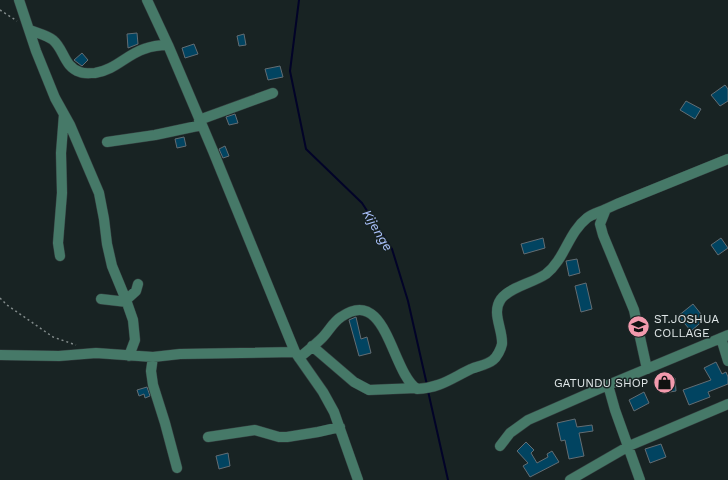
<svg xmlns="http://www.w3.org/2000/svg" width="728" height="480" viewBox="0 0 728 480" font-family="'Work Sans',sans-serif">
	<rect width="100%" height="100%" fill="#182323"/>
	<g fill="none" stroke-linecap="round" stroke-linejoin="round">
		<!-- stream -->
		<path stroke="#020328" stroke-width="2" d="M 299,0 L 290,71 L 306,149 L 362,203 L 392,249 L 408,301 L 427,385
			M 428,391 L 448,480"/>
	</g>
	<!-- building -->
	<path fill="#014461" stroke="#636d73" d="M 137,33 L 138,44 L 128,48 L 127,34 Z
		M 244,34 L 246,45 L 239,46 L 237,36 Z
		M 194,44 L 198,54 L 185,58 L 182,48 Z
		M 82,53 L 88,60 L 82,66 L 74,60 Z
		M 280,66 L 283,77 L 268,80 L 265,69 Z
		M 725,85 L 728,89 L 728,101 L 720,106 L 711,95 Z
		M 686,101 L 701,109 L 695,119 L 680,110 Z
		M 235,114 L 238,123 L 229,125 L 226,117 Z
		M 184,137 L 186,146 L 177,148 L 175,139 Z
		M 225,146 L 229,156 L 223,158 L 219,149 Z
		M 543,238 L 545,248 L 524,254 L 521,244 Z
		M 721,238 L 728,248 L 718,255 L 711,245 Z
		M 577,259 L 580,273 L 569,276 L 566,261 Z
		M 586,283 L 592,309 L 581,312 L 575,286 Z
		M 693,304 L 705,319 L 691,331 L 678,316 Z
		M 356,317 L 361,339 L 367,337 L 371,353 L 359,356 L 349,320 Z
		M 716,362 L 722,374 L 726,372 L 728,377 L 728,384 L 708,392 L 710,397 L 689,405 L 683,390 L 711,380 L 704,368 Z
		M 675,378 L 676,391 L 663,393 L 662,380 Z
		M 147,387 L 150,396 L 145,398 L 144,394 L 139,396 L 137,390 Z
		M 644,392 L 649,403 L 634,411 L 629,400 Z
		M 575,419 L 577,427 L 592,425 L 593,431 L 579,433 L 584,456 L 569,459 L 565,440 L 561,441 L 557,423 Z
		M 526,442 L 534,450 L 531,453 L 537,463 L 548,457 L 547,454 L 552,451 L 559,462 L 530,477 L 523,466 L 528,463 L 517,451 Z
		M 661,444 L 666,457 L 650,463 L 645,449 Z
		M 228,453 L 230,466 L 219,469 L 216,456 Z"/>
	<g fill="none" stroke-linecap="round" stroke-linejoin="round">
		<defs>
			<path id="minor" d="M 19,0 L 36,51 L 55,98 L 70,125 L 99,193 L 104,219 L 107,244 L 112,266 L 126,300 L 133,320 L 135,340 L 129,356
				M 147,0 L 168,45 L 213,151 L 295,352
				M 30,30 C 37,33 47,35 53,40 C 64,49 64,67 80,72 C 84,74 90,73 95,73 C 115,70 126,55 144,49 C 152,46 160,45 168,45
				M 199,120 L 273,93
				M 107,142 L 155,135 L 202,125
				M 60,256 L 58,243 L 62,193 L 61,153 L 64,114
				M 101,299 L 127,302
				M 126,300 L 136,291 L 138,284
				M 721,338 L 728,361
				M 312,346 L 354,382 L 369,390 L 416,388
				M 0,355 L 59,356 L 96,353 L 153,357 L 180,354 L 295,352 L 323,392 L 334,412 L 358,480
				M 153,357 L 151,371 L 153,385 L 165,423 L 177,468
				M 299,358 C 307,351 315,345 322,338 C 329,331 333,322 341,317 C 387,285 391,372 417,389 C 440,388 452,378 471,369 C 478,366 487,365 493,360 C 497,357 501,349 502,344 C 503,329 491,313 501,299 C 510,287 533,283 546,274 C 565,259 568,233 587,218 C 592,214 600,212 606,209
				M 647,369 L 634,310 L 603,235 L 600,224 L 606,209 L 617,204 L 728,159
				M 608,385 L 615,410 L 640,480
				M 208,437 L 255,430 L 279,437 L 287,437 L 318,432 L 340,427
				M 500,446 L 510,433 L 528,420 L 608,385 L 728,335
				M 570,480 L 629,446 L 728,404"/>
		</defs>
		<!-- minor casing -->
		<use href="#minor" stroke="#343e3f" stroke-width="11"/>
		<!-- path -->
		<path stroke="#828b8b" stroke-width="1.5" stroke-dasharray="2 3" stroke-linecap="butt" d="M 0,10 L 17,21
			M 0,298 L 7,305 L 53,337 L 76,345"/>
		<!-- minor -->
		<use href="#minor" stroke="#467968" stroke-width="10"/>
	</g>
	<!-- icons -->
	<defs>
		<symbol id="university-disc" viewBox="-11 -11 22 22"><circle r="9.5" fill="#f29aad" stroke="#182323"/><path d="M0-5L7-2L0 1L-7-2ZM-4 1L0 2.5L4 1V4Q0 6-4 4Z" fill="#111"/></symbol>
		<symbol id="shop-disc" viewBox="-11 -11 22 22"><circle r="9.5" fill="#f29aad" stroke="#182323"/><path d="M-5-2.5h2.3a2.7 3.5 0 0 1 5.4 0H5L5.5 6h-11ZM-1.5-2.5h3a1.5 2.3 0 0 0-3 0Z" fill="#111"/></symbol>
	</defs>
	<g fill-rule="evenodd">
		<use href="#university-disc" x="626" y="314" width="25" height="25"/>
		<use href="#shop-disc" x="652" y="370" width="25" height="25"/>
	</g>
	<g text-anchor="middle" stroke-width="3" stroke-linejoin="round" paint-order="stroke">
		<!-- poi labels -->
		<g font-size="12" fill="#e0e7e8" stroke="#182323" text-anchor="start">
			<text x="654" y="323">ST.JOSHUA<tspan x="654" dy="14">COLLAGE</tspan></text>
			<text x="648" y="387" text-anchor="end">GATUNDU SHOP</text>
		</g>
		<!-- water labels -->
		<g font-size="13" font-style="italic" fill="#acc3fd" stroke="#182323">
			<text transform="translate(378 230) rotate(59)" y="5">Kijenge</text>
		</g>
	</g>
</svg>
